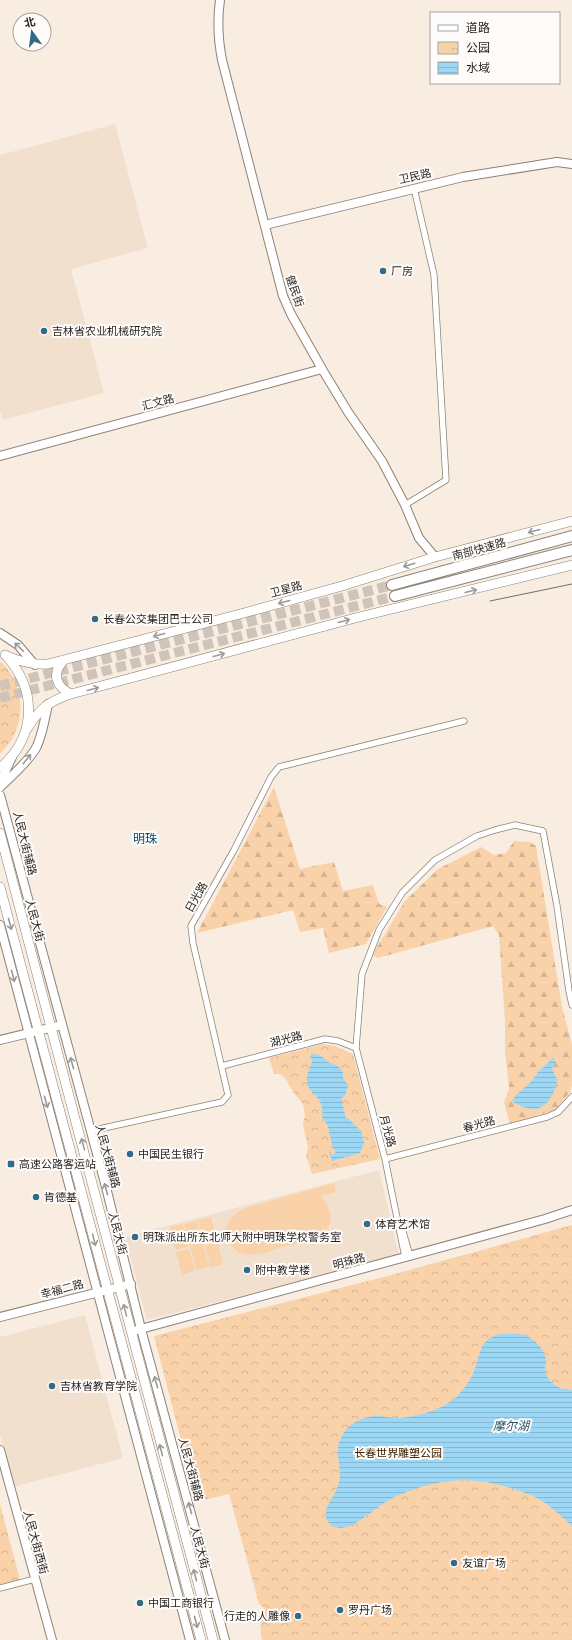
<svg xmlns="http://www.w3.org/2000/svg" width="572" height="1640" viewBox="0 0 572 1640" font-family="'Golos Text','Noto Sans SC',sans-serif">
	<defs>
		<pattern id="forest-firs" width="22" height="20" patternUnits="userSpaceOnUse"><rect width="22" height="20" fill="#fad2aa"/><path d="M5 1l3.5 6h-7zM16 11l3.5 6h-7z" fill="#d6b492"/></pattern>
		<pattern id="park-crowns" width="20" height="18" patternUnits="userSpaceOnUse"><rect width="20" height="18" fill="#fad2aa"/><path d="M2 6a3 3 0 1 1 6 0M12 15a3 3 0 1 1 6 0" fill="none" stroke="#d6b492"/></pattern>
		<pattern id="water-rules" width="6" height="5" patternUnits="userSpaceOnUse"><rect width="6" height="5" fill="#9dd7f6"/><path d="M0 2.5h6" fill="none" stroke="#87b8d2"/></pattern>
	</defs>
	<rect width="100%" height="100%" fill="#f9ede1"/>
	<!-- built -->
	<path fill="#f2e0cf" d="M 115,124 L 148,248 L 71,269 L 104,393 L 3,420 L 0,411 L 0,155 Z
		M 379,1170 L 399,1255 L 147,1320 L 125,1237 Z
		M 85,1315 L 123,1458 L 13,1487 L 0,1434 L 0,1337 Z"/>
	<!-- forest -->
	<path fill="url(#forest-firs)" d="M 274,787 L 300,869 L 334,862 L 343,891 L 373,885 L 379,904 L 387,907 L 366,944 L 329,953 L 323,928 L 300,932 L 293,910 L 197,933 Z
		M 514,841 L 530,842 L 536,846 L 562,1007 L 572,1044 L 572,1085 L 570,1092 L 555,1110 L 510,1124 L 504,1103 L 509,1088 L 505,1052 L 505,1021 L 499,935 L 493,926 L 378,958 L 372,955 L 405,901 L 438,869 L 481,847 L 494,855 L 506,853 Z"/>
	<!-- park -->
	<path fill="url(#park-crowns)" d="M 0,661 C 21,680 27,713 12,739 C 9,744 4,749 0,754 Z
		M 323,1044 L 335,1046 L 353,1054 L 380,1159 L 312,1174 L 306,1155 L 308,1147 L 303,1124 L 305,1115 L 303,1104 L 293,1092 L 285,1078 L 280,1074 L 274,1074 L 269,1058 Z
		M 572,1225 L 572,1640 L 262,1640 C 259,1629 261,1619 265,1609 L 259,1604 L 229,1494 L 197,1502 L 154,1336 L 391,1275 Z
		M 0,1504 L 20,1580 L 0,1586 Z"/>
	<!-- garden -->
	<path fill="#fad2aa" d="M 334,1183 L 336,1192 L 321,1196 C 333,1209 336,1227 318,1237 C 309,1242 296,1244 286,1246 C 273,1250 258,1257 244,1254 C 234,1252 225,1240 226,1229 C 228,1216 238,1211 249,1207 Z
		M 211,1217 L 217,1240 L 204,1243 L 198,1220 Z
		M 197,1221 L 202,1244 L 189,1247 L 184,1224 Z
		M 183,1224 L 188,1247 L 175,1250 L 170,1227 Z
		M 218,1242 L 223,1264 L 210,1268 L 205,1245 Z
		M 203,1244 L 209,1267 L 196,1270 L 190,1247 Z
		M 189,1249 L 195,1271 L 182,1275 L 176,1252 Z"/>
	<!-- water -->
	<path fill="url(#water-rules)" d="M 312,1053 L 321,1056 L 328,1062 L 338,1066 L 343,1072 L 343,1078 L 348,1086 L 345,1096 L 341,1098 L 346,1118 L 349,1119 L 361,1131 L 364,1143 L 360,1153 L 332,1161 L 329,1151 L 333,1155 L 336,1152 L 332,1146 L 330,1135 L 329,1135 C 330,1126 326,1124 322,1117 C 326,1087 294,1099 313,1060 L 310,1057 Z
		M 553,1058 L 556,1062 L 552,1068 C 553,1072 556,1076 557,1080 C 557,1090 548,1105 539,1108 C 531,1111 519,1106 512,1101 L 516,1095 L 531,1082 L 538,1072 Z
		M 499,1334 C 506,1334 514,1333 521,1334 C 532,1336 545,1349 546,1360 C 547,1363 545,1366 545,1369 C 546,1382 561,1391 572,1390 L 572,1526 C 561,1516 550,1505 537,1498 C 530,1494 521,1492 514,1489 C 473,1475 437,1478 397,1496 C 380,1503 368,1517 352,1525 C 346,1528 337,1529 331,1525 C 319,1516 330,1502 335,1493 C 347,1471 332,1456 341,1438 C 347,1423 365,1415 380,1416 C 386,1417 393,1418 399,1418 C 415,1417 437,1411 450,1402 C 460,1395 469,1383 474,1371 C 481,1354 478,1341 499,1334 Z"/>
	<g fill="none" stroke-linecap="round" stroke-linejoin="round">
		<!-- highway-tunnel -->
		<path stroke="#cec4b9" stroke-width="10" stroke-dasharray="10 5" stroke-linecap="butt" d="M 0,686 L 392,585
			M 0,698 L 395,596"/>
		<defs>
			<path id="street" d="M 405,505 L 446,480 L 434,275 L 414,188
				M 222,1066 L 325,1039 L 338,1041 L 356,1048
				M 90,1131 L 222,1102 L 228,1095 L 193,943 L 191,926 L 234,850 L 271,777 L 279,767 L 464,721
				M 385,1159 L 547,1117 L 558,1112 L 572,1097
				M 401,1225 L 410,1256
				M 405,1257 L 385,1159 L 356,1048 L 362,974 L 379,930 L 402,893 L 435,860 L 477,836 L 495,830 L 515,825 L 543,831 L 557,906 L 569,991 L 572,1005
				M 0,1588 L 35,1579"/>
			<path id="secondary" d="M 220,0 C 217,21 218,39 222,60 L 283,296 L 291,314 L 322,369 L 348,412 L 382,461 L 405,505 L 419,538 L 435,557
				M 265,225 L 463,177 L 557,162 L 572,164
				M 0,456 L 322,369
				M 0,633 L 18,645 L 35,665
				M 0,787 C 11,777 31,759 37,746 C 43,732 45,718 48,704
				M 0,787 L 1,781 L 12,757
				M 0,795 L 106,1187 L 141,1329 L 225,1640
				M 0,925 L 190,1640
				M 0,1040 L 58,1026
				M 0,1317 L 131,1284
				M 137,1330 L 545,1219 L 572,1210
				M 0,1450 L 52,1640"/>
			<path id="primary" d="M 5,655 C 20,662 32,665 48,664 L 244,613 L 342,586 L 435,557 L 572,521
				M 64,660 C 51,673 56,687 71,694
				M 27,729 C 39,709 49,701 71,694 L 359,617 L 572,565
				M 0,768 C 35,738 38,693 8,658
				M 0,833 C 71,1102 140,1371 213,1640
				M 0,887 L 201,1640"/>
			<path id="highway" d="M 392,585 L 572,536
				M 395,596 L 572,550"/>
		</defs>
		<!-- street casing -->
		<use href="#street" stroke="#8c8277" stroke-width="7"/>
		<!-- secondary casing -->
		<use href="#secondary" stroke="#8c8277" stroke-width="10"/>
		<!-- primary casing -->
		<use href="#primary" stroke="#8c8277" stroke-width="10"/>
		<!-- highway casing -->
		<use href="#highway" stroke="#8c8277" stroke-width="12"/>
		<!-- street -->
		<use href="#street" stroke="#fff" stroke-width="5.5"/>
		<!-- secondary -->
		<use href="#secondary" stroke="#fff" stroke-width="8"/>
		<!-- primary -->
		<use href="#primary" stroke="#fff" stroke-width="9"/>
		<!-- highway -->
		<use href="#highway" stroke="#fff" stroke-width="10"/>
		<!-- tram -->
		<path stroke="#756e67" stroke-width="1" d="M 490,601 L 572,584"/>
	</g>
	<!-- one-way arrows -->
	<defs><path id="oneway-shaft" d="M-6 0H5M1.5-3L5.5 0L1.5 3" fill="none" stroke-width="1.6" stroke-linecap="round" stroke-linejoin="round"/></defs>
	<g stroke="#9c9a98">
		<use href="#oneway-shaft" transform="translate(534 531) rotate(165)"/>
		<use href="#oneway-shaft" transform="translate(409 565) rotate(163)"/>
		<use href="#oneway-shaft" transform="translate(471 591) rotate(-14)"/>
		<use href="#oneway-shaft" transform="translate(284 602) rotate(165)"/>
		<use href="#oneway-shaft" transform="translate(344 621) rotate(-15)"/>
		<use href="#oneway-shaft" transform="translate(159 635) rotate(165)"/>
		<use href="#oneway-shaft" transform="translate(19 647) rotate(-136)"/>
		<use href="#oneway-shaft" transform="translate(219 655) rotate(-15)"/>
		<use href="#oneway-shaft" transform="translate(93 689) rotate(-15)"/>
		<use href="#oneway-shaft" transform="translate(27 759) rotate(-51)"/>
		<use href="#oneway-shaft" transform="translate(10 924) rotate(75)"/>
		<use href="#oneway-shaft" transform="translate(13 976) rotate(75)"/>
		<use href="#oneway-shaft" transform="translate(72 1063) rotate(-105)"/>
		<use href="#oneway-shaft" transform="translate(46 1102) rotate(75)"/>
		<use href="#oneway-shaft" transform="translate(83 1144) rotate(-105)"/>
		<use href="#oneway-shaft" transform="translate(106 1189) rotate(-105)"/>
		<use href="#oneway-shaft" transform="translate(94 1240) rotate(76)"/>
		<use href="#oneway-shaft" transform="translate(125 1310) rotate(-104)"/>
		<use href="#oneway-shaft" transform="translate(156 1382) rotate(-105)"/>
		<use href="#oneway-shaft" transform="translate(161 1450) rotate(-105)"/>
		<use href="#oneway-shaft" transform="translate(190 1508) rotate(-105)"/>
		<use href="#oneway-shaft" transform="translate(195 1575) rotate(-105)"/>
		<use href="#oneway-shaft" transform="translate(196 1622) rotate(75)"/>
	</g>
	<!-- markers -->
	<g fill="#336a85" stroke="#fefcfa" stroke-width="1.5">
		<circle cx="383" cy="271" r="4"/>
		<circle cx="44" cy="331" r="4"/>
		<circle cx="95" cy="619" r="4"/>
		<circle cx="130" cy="1154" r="4"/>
		<rect x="7" y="1160" width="8" height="8" rx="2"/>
		<circle cx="36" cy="1197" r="4"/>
		<circle cx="367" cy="1224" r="4"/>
		<circle cx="135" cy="1237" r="4"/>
		<circle cx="247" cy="1270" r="4"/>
		<circle cx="52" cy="1386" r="4"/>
		<circle cx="454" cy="1563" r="4"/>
		<circle cx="140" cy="1603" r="4"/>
		<circle cx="340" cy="1610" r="4"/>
		<circle cx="298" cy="1616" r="4"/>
	</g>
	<g text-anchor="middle" stroke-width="4" stroke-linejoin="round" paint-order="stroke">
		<!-- street labels -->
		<g font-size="11" fill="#231f1b" stroke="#fefcfa">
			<text transform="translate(415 176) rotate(-13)" y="4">卫民路</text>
			<text transform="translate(295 291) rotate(71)" y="4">健民街</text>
			<text transform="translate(158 402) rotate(-15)" y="4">汇文路</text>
			<text transform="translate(479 549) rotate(-15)" y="4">南部快速路</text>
			<text transform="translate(286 589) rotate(-15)" y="4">卫星路</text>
			<text transform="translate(25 843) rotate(76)" y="4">人民大街辅路</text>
			<text transform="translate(196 897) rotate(-61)" y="4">日光路</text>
			<text transform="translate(35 920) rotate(75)" y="4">人民大街</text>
			<text transform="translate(286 1039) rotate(-14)" y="4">湖光路</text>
			<text transform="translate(479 1124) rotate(-15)" y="4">春光路</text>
			<text transform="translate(388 1131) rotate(75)" y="4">月光路</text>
			<text transform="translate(108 1156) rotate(75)" y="4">人民大街辅路</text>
			<text transform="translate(118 1233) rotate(76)" y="4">人民大街</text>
			<text transform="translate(349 1261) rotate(-15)" y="4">明珠路</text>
			<text transform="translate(62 1289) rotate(-15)" y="4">幸福二路</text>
			<text transform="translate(191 1469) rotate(75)" y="4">人民大街辅路</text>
			<text transform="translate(36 1542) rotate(75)" y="4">人民大街西街</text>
			<text transform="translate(200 1547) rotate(75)" y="4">人民大街</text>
		</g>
		<!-- poi labels -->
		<g font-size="11" fill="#231f1b" stroke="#fefcfa" text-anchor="start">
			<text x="391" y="275">厂房</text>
			<text x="52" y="335">吉林省农业机械研究院</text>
			<text x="103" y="623">长春公交集团巴士公司</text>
			<text x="138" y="1158">中国民生银行</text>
			<text x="19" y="1168">高速公路客运站</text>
			<text x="44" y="1201">肯德基</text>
			<text x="375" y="1228">体育艺术馆</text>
			<text x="143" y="1241">明珠派出所东北师大附中明珠学校警务室</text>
			<text x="255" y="1274">附中教学楼</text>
			<text x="60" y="1390">吉林省教育学院</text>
			<text x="462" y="1567">友谊广场</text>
			<text x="148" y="1607">中国工商银行</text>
			<text x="348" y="1614">罗丹广场</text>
			<text x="290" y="1620" text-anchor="end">行走的人雕像</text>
		</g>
		<!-- park labels -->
		<g font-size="11" fill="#3e2302" stroke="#fefcfa">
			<text x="398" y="1457">长春世界雕塑公园</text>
		</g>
		<!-- neighbourhood labels -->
		<g font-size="12" fill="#004c69" stroke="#fefcfa">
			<text x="145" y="843">明珠</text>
		</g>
		<!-- water labels -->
		<g font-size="12" font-style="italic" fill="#265368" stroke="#fefcfa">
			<text x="511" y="1430">摩尔湖</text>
		</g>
	</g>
	<!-- legend -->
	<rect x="430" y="12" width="130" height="72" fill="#fefcfa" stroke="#a6a4a1"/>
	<rect x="438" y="25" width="20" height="6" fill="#ffffff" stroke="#a6a4a1"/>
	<text x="466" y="32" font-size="12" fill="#231f1b">道路</text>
	<rect x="438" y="42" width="20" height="12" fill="url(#park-crowns)" stroke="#a6a4a1"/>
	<text x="466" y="52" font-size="12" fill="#231f1b">公园</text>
	<rect x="438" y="62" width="20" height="12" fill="url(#water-rules)" stroke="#a6a4a1"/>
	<text x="466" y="72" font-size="12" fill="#231f1b">水域</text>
	<!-- north arrow -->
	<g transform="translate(32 32) rotate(346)"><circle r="19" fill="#fefcfa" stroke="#a6a4a1"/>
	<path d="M0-3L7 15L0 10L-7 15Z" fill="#336a85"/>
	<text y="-6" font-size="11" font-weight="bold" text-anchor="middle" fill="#231f1b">北</text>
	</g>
</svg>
